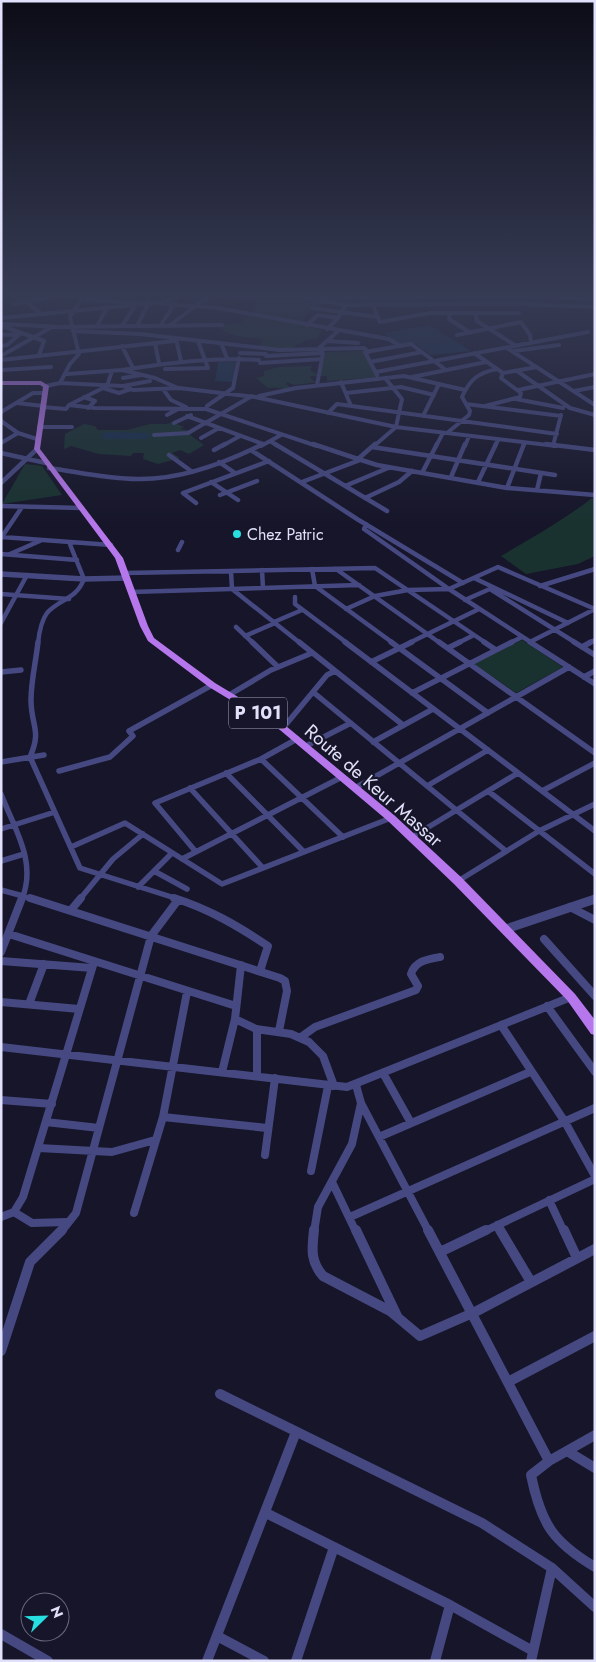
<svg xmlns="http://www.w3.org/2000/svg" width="596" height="1662" viewBox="0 0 596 1662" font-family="Jost,sans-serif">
	<rect width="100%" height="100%" fill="#161529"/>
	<!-- green -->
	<path fill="#19322f" d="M 258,299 L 322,302 L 312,308 L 301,324 L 289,322 L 322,330 L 317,339 L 306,340 L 289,350 L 260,347 L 262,339 C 246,337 228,338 218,325 L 240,324 L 250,314 Z
		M 363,351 L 379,377 L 327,381 L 327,376 L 310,376 L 312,380 L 318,382 L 294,385 L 287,382 L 286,384 L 292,389 C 283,390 277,386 268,388 L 256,378 L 264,376 L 264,371 L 279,367 L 312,366 L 310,370 L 319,375 L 326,352 Z
		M 172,422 L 184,427 L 180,429 L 195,431 L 190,435 L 204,445 L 189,454 L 180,450 L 172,453 L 180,458 L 158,464 L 143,459 L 144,453 L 133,453 L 131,456 L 99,454 L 71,446 L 64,449 L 65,434 L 84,424 L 95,426 L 98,430 L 127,430 L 150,424 L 167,424 Z
		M 25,464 L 42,466 L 62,495 L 2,504 Z
		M 592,498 L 595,499 L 595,556 L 578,564 L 526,574 L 501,556 C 533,537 562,521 592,498 Z
		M 522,640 L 563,667 L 516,693 L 474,664 Z"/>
	<!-- water -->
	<path fill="#172f4a" d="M 429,325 C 443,335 457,341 471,351 L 431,355 L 416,344 L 399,345 L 384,333 Z
		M 218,362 L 235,362 L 234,382 L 215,381 Z
		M 110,432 L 149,433 L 148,439 L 102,439 L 103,433 Z"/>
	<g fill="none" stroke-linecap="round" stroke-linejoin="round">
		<!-- minor-far4 -->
		<path stroke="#464981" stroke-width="4" d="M 11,293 L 20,302
			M 53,293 L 56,296 L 145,294 L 151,303 L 218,308 L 389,339 L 400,346
			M 191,293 L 244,298 L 520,296 L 595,299
			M 81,299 L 148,304 L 137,326
			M 310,299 L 347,305
			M 25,301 L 40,313
			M 164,301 L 193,293
			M 13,304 L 56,296
			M 312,308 L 377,317
			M 374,308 L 380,322 L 430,313 L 519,313
			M 450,313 L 449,319 L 469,332
			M 475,313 L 477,321 L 516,346
			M 1,318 L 154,303
			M 1,324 L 60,327 L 222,325
			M 307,325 L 318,315 L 338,318
			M 2,326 L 44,341 L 39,355
			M 97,326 L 107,308
			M 122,326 L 135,306
			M 160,326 L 175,303
			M 169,326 L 210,295
			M 327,329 L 338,318 L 346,305 L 523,304 L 595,307
			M 73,331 L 140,334 L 280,350 L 364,348 L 369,352
			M 1,335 L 20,334
			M 457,335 L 521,322 L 530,335 L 531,343
			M 176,339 L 181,361
			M 328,341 L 358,343
			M 155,343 L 159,363
			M 221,343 L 227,358
			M 1,346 L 7,345 L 21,333
			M 122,346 L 133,368
			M 507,348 L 595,405
			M 514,351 L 559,345
			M 240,353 L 266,354 L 266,356 L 323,353
			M 474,353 L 503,373 L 537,367
			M 1,356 L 50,328
			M 1,360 L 174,341
			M 370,362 L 422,352
			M 260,363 L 322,359
			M 165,369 L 208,368 L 198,341
			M 1,370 L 51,367
			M 122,370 C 168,363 212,357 259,360
			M 517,371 L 570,408 L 595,415
			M 376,372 L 588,332
			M 67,374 L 122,370 L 155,378 L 178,388
			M 377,375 L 365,352 L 411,344 L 446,370
			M 412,377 L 486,362
			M 123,378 L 141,375
			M 341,382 L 351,406
			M 60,383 L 70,364 L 79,354 L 70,317 L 85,293
			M 317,385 L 323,353 L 318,349 L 338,331
			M 46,386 L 60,383 L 123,386 L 150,381
			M 123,386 L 133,390 L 179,388 L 255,397 L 396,427 L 556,446
			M 103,388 L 119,393 L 131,389
			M 163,389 L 171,400 L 186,407
			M 518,390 L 595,374
			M 574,391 L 595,387
			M 346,393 L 401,387 L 434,395
			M 259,396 L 296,388 L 404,376 L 465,390
			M 84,397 L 95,401 L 88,408
			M 516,399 L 563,408
			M 17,403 L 43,406
			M 466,404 L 561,416
			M 69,405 L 95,408 L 206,409 L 317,446
			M 207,406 L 233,388 L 239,358
			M 485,406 L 520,397 L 521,393 L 501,378 L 503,373
			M 43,407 L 66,409 L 69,405 L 107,386 L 112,371
			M 1,412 L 33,393 L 45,393
			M 328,413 L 337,404 L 557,434
			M 167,415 L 178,409
			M 187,416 L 263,444
			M 423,416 L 439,384
			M 1,421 L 18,433 L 37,439
			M 174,423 L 191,415
			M 39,427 L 72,427
			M 447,433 L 469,415 L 470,411 L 462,397 C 470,379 478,373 497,369
			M 154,435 L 188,433 L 252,396
			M 201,438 L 219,428
			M 270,441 L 278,446
			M 1,443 L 18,433
			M 222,446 L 240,436
			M 261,446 L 281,435
			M 374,446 L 396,427 L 402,399 L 385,378
			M 436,446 L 443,433
			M 465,446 L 469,436
			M 495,446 L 498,440
			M 523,446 L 524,443
			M 553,446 L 561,415"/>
		<!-- minor-far3 -->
		<path stroke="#464981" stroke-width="4.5" d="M 275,444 L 387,511
			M 313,444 L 358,459 L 375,444
			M 546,444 L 595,450
			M 372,447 L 555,475
			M 214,450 L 225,444
			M 251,450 L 357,519 L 463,583
			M 1,453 L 46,463
			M 169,455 L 191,471
			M 358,459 L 377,465 L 507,488 L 595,495
			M 219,462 L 235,473
			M 49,468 C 78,472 108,479 137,479 C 181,480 225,463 263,444
			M 422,473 L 437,444
			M 451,477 L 465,444
			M 211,482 L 238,500
			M 302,482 L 360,460
			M 478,482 L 496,444
			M 1,483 L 37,449
			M 345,486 L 388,468
			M 507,488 L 524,444
			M 537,490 L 541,473
			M 220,495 L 257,481
			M 365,498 L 399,482 L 412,471
			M 196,503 L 183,493 L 269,461
			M 1,506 L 82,508
			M 366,524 L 364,529 L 449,589 L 532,643
			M 2,537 L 111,545
			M 1,538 L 22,507
			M 178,550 L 182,542
			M 1,554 L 77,560
			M 10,554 L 42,540
			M 312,569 L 315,586 L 393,643
			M 336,569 L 440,643
			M 262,570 L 263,588
			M 231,571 L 232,589 L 300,643
			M 125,573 L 375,568 L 486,643
			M 474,578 L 568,623
			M 540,586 L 595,569
			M 490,589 L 576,643
			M 131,592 L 359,585
			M 1,594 L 69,599
			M 295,597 L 295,604 L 347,643
			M 465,600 L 492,588
			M 346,609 L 375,596 L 408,590 L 449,589 L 498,567 L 595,609
			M 274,622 L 302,610
			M 1,623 L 27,575
			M 236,627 L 253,643
			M 245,636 L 275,623
			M 530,642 L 595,609
			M 38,643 C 39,634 41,621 47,613 C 59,599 76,600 84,579 L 69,542
			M 409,643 L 479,609
			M 458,643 L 474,635
			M 510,643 L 522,637
			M 589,643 L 595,640"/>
		<!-- minor-far2 -->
		<path stroke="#464981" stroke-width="5.5" d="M 38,642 C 36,661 31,681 31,700 C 31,726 42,730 30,757 L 80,868 L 178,899
			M 252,642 L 278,667
			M 299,642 L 403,725
			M 345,642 L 595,831
			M 391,642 L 488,713
			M 439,642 L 595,753
			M 484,642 L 496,650
			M 530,642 L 595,684
			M 574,642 L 595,655
			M 582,647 L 591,642
			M 448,648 L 460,642
			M 371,662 L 412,642
			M 1,672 L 21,670
			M 584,677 L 595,671
			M 313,692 L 506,851
			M 412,693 L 512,642
			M 229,695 L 271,670 L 312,653
			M 283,728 L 327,675 L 335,671
			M 373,742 L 433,709
			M 306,746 L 351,723
			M 261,759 L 343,837
			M 1,762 L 44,755
			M 59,771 L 110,757 L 133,736 L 129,731 L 212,685
			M 226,773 L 304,852
			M 427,786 L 488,750
			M 190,788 L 263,868
			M 355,788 L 569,667
			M 488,791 L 595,874
			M 542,791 L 595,763
			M 1,794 C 15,830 37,862 22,899
			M 1,829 L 55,812
			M 412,837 L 518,773
			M 71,847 L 125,823 L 222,884 L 391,818
			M 196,852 L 155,803 L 261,759 L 297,739
			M 182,859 L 342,777
			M 1,861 L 24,854
			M 154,871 L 187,889
			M 458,881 L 539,831 L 595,804
			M 138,887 L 172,853
			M 1,890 L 34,899
			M 80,899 L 113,859 L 143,834"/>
		<!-- minor-far1 -->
		<path stroke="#464981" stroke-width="8" d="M 30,898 L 280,978 L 285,981 L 287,991 L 279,1031
			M 174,898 C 209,909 238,926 268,946 L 260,971
			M 570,907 L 595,920
			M 71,910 L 81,898
			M 9,934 L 236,1006
			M 544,939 L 595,996
			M 1,952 L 22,898
			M 1,961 L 92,968
			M 1,1002 L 79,1009
			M 29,1004 L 44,964
			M 547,1006 L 595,1072
			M 235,1019 L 256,1029 L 291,1034 L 309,1042 L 323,1056 L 334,1086
			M 501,1025 L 565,1122 L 595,1176
			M 257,1029 L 257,1076
			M 301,1037 L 315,1027 L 416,990 L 418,986 L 411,974 C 415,961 428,959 440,957
			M 1,1047 L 347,1087 L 571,997
			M 222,1072 L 235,1019 L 241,965
			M 383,1073 L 411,1123
			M 356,1085 L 361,1103 L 429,1232
			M 1,1100 L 52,1104
			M 163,1117 L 267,1128
			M 46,1122 L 99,1128
			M 379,1137 L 530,1072
			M 39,1148 L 112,1152 L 155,1140
			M 265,1155 L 275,1078
			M 311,1171 L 328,1086
			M 332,1182 L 356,1232
			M 549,1200 L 564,1232
			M 14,1212 L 32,1223 L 67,1222
			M 134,1213 L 163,1117 L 187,992
			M 1,1217 L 14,1212 L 23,1197 L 94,962
			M 350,1217 L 595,1108
			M 497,1225 L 501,1232
			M 61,1232 L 76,1213 L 151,936 L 178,900
			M 314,1232 L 318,1207 L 352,1144 L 361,1103
			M 483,1232 L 595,1179"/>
		<!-- minor -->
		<path stroke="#464981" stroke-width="10" d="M 314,1230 C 312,1249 310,1261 323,1276 L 390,1311 L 420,1336 L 475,1312 L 595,1249
			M 356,1230 L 397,1316
			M 428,1230 L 549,1461 L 595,1435
			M 500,1230 L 531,1282
			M 564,1230 L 577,1258
			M 440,1252 L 486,1230
			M 1,1351 L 30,1262 L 62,1230
			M 508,1382 L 595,1336
			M 220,1394 L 482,1523 L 552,1568 L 595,1607
			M 567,1451 L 595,1468
			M 549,1461 L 531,1475 C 541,1524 553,1542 595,1567
			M 266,1513 L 450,1605 L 533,1651
			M 1,1634 L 48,1661
			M 217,1636 L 264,1661
			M 207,1661 L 296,1432
			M 296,1661 L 334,1547
			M 435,1661 L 450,1605
			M 531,1661 L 552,1568"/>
		<!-- tertiary-far1 -->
		<path stroke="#464981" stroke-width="5.5" d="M 1,574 L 84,579 L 127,578"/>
		<!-- tertiary -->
		<path stroke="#464981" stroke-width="9" d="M 506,929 L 595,899"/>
		<!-- primary -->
		<path fill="#b677ec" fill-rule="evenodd" d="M 1,381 L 41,381 L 49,386 L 40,449 L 123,558 L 148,626 L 154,638 L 215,683 L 286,726 L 394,815 L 462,878 L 575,994 L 595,1020 L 595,1035 L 591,1034 L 567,1000 L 454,884 L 388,821 L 280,730 L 209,687 L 148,641 L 140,626 L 115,558 L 34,449 L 43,387 L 40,385 L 1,385 Z"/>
	</g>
	<!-- sky -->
	<linearGradient id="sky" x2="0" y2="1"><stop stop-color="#0c0c17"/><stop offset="0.56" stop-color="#363b54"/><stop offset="1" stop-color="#363b54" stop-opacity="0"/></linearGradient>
	<rect width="596" height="525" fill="url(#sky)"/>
	<!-- markers -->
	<circle fill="#27dee0" stroke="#161529" stroke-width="2" cx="237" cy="534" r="5"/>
	<g text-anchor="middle" stroke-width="4.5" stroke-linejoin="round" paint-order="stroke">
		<!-- far-poi labels -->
		<g font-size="16" fill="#e2e1fb" stroke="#161529" text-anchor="start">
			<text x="247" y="540">Chez Patric</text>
		</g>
		<!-- shield labels -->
		<rect fill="#161529" stroke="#a5a4bc" stroke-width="1" x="229" y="697.5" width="58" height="31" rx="4"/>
		<g font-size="18" font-weight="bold" fill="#e2e1fb">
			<text x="258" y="719">P 101</text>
		</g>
		<!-- street labels -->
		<g font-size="19" fill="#e2e1fb" stroke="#161529">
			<text transform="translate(374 785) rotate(41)" y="7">Route de Keur Massar</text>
		</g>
	</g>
	<!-- border -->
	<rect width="596" height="1662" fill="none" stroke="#e2e1fb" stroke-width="5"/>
	<!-- north arrow -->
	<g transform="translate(45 1617) rotate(67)"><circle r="24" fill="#161529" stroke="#68677d"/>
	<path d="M0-4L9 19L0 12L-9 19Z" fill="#27dee0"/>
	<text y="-8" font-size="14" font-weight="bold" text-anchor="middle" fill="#e2e1fb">N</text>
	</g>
</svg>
